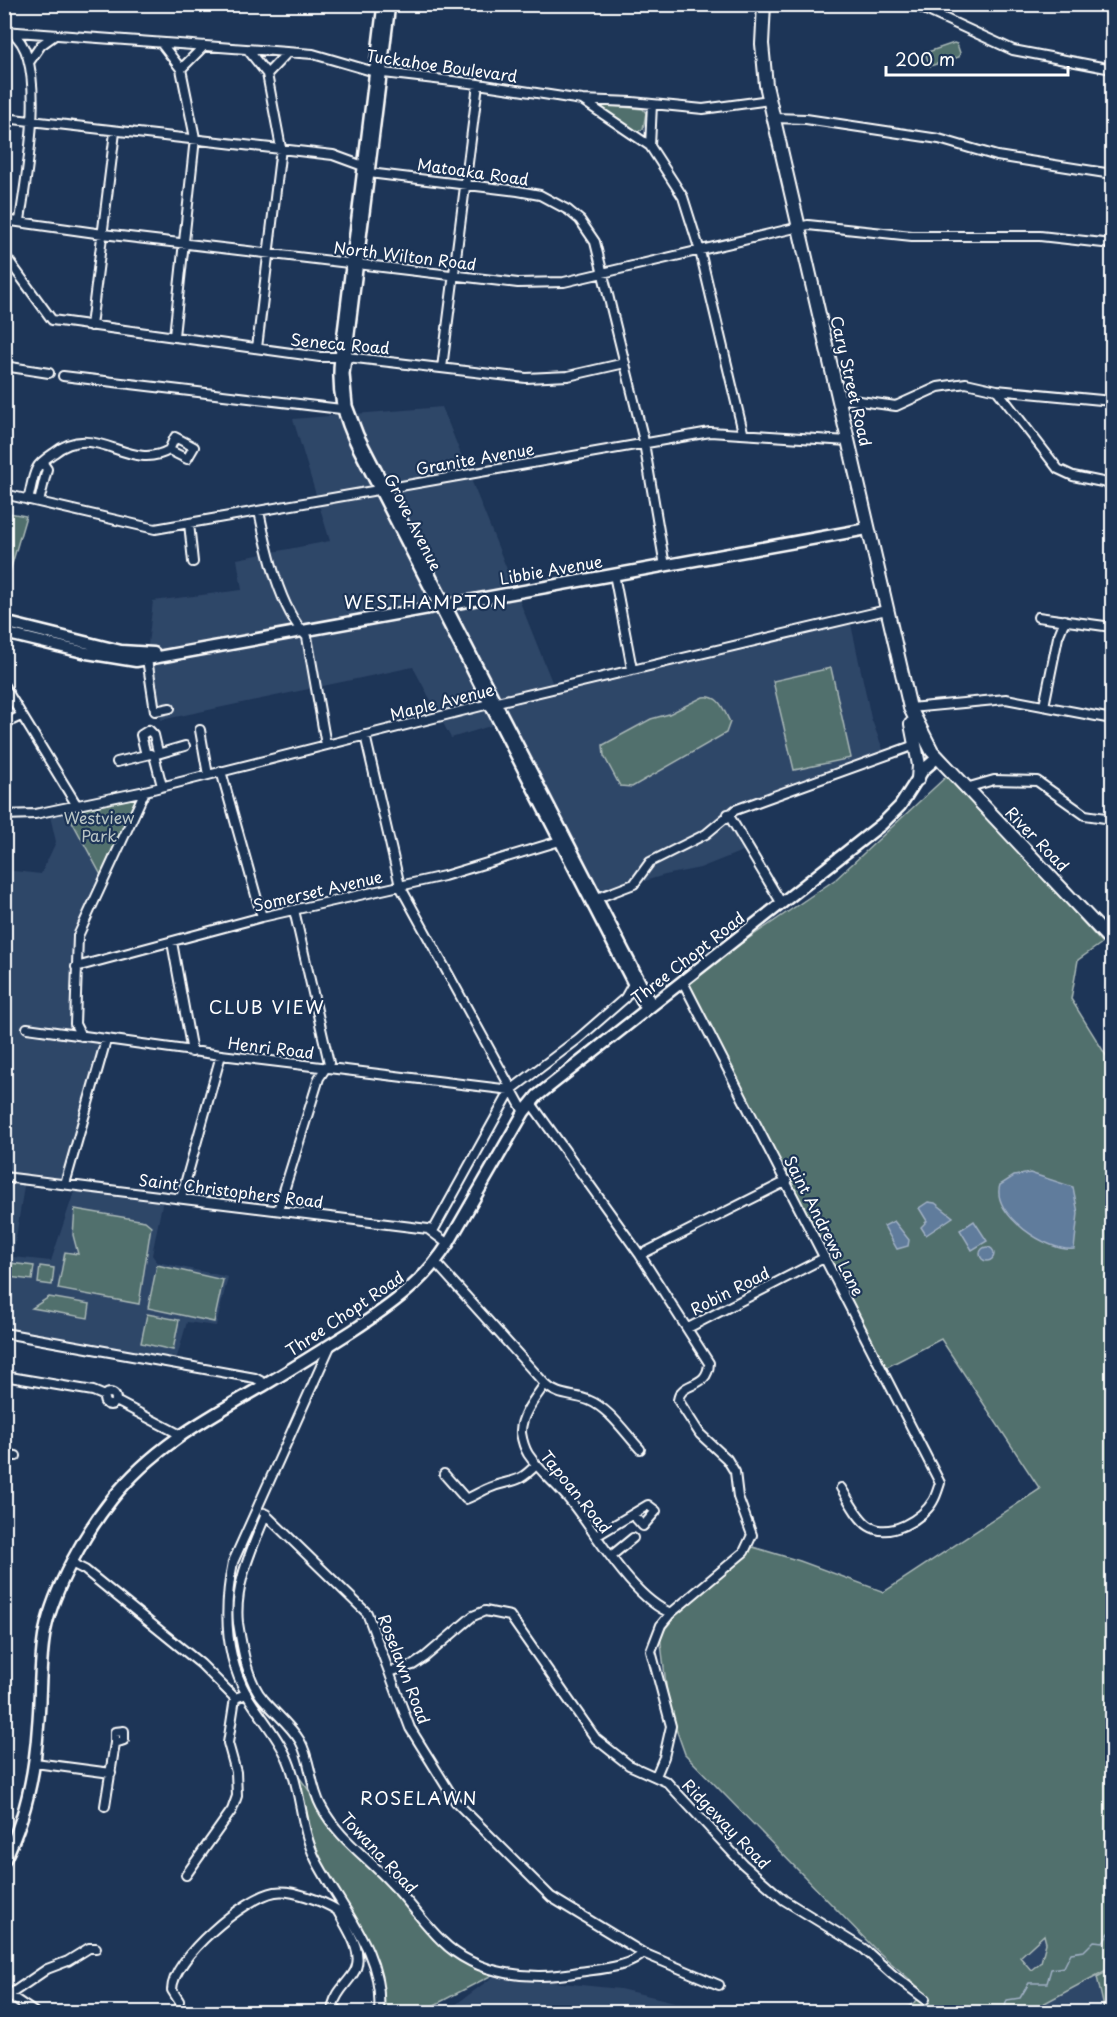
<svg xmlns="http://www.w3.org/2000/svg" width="1117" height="2017" viewBox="0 0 1117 2017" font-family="'Playpen Sans',sans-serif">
	<rect width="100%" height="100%" fill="#1d3557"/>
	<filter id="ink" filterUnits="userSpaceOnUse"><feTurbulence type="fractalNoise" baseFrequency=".0167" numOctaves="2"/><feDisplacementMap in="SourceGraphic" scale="12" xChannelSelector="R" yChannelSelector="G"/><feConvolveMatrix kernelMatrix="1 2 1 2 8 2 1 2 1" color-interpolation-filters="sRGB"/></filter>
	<g filter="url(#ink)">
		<!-- built -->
		<path fill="#2f4668" d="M 442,407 L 554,687 L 501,702 L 510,720 L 451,738 L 413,667 L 161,720 L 148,645 L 153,601 L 242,590 L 237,559 L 330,541 L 293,419 Z
			M 851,624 L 871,718 L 884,752 L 733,805 L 724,814 L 745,850 L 700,868 L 665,875 L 600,894 L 504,704 Z
			M 67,812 L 101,875 L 74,938 L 72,952 L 75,1007 L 73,1031 L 76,1039 L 99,1043 L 62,1178 L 26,1173 L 13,1257 L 51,1261 L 75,1189 L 163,1199 L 152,1255 L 157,1262 L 228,1277 L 216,1326 L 187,1322 L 177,1357 L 5,1332 L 5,870 L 41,874 L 56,842 L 50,816 Z
			M 1112,1847 L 1112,2012 L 907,2012 Z
			M 494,1976 L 620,1989 L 717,2012 L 439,2012 L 455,2005 Z"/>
		<!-- green -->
		<path fill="#516f6d" stroke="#a8b7b6" stroke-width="1.5" fill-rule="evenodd" d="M 954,43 L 957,44 L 960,53 L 959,57 L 930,66 L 925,53 Z
			M 601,105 L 643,109 L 646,113 L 643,129 L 637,132 L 601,109 Z
			M 9,513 L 26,516 L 5,588 L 5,529 Z
			M 831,668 L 851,758 L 794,770 L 773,681 Z
			M 703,697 C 720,695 723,709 730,722 L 726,733 L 632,787 L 620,786 L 604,756 L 603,745 L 651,719 L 669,714 Z
			M 949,774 L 1102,943 L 1078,960 L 1071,999 L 1112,1065 L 1112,1967 L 1028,2012 L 901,2012 L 926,1994 L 874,1948 L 685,1754 L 669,1709 L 660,1635 L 678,1613 L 753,1547 L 800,1561 L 884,1592 L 1040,1489 L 941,1339 L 885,1368 L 686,981 L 836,879 ZM 1044,1935 L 1046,1943 L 1041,1962 L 1031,1970 L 1020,1957 Z
			M 138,795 L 101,875 L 67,812 Z
			M 75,1209 L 145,1221 L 151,1226 L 139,1304 L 58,1289 L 65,1252 L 78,1254 L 73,1235 Z
			M 5,1220 L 11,1221 L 7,1257 L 5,1257 Z
			M 10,1263 L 34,1266 L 32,1280 L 9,1277 Z
			M 157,1265 L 223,1280 L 214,1322 L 148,1308 Z
			M 40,1266 L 54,1268 L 52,1285 L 38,1283 Z
			M 49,1297 L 90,1304 L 88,1318 L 32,1308 Z
			M 147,1314 L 179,1320 L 173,1350 L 141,1343 Z
			M 299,1777 L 351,1847 L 450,1951 L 496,1973 L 421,2012 L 378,2012 L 381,1986 L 371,1945 L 326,1872 L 312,1837 Z
			M 1112,1969 L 1112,2012 L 1105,2012 L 1097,1977 Z"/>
		<!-- water -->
		<path fill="#607c9c" stroke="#a0b0c4" stroke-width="1.5" d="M 1030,1173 L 1073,1187 L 1078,1213 L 1074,1249 C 1049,1253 990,1214 1000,1185 L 1014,1176 Z
			M 928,1202 L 935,1203 L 953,1217 L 926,1235 L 921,1227 L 927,1221 L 919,1208 Z
			M 894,1221 L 909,1240 L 908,1246 L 897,1249 L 884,1226 Z
			M 974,1221 L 987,1241 L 972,1250 L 960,1230 Z
			M980 1254a7 7 0 1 1 14 0a7 7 0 1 1-14 0Z"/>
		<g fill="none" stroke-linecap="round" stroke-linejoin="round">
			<!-- stream -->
			<path stroke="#a0b0c4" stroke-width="1.5" d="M 988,2012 L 993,2012
				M 998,2012 L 1004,2009 L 1007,2000 L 1020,1998 L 1029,1983 L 1047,1983 L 1051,1969 L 1064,1967 L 1071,1953 L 1084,1951 L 1094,1941 L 1103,1942 L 1112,1929"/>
			<defs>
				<path id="minor" d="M 913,4 L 1013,50 L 1112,69
					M 4,31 L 313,54 L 375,72 L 478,84 L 582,100 L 632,102 L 703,109 L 770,100
					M 12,33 C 50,59 25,180 20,221
					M 161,43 L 181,69 L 195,138 L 174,336
					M 248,50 L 267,74 L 281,148 L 257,348
					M 30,61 L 41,45 L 55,35
					M 181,69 L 204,46
					M 267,74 L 287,53
					M 582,100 L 650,146 L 683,197 L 700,251 L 743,432
					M 4,118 L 333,155 L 363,166 L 369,173 L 518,191 L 540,195 L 568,210 L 580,220 L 595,242 L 643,437 L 665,566
					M 774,118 L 806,119 L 939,139 L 997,156 L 1112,174
					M 650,146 L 652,104
					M 4,220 L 103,234 L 518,283 L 564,282 L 808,225 L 912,236 L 1040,236 L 1112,244
					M 4,254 L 52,320 L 320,357 L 347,357 L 526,378 L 568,376 L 625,363
					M 4,298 L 4,309
					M 91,326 L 115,132
					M 4,366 L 49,373
					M 442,368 L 478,84
					M 63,376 L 341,409
					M 997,390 L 1112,401
					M 838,398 L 896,406 L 938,387 L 966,383 L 997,390 L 1058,469 L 1073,476 L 1112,484
					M 4,494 L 155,529 L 710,432 L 848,441
					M 28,500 C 31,490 32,477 37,468 C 40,462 48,457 54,453 C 96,420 129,473 169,450 L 187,459 L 194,447 L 175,437 L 169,450
					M 39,502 L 47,469 L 42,462
					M 259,511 C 267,550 279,608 307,637 L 326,745
					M 189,523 L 193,562
					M 614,574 L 632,669
					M 1038,617 L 1112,627
					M 147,659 L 155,711 L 170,708
					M 4,686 L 76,804
					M 1044,706 L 1058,637 L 1065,620
					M 910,708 L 1006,699 L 1112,719
					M 4,724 L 21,716
					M 200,730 L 208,775
					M 365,735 L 400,886 L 524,1112
					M 146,755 L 141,735 L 149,730 L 154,735 L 158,752
					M 117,762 L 150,754
					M 221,771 L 262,917
					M 162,786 L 154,755 L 185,746
					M 966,788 L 994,780 L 1037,781 L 1085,815 L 1112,819
					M 728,814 L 782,904
					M 4,815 L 35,814 L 145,791 L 497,702 L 886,610
					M 592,900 L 634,884 L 650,862 L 706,834 L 735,810 L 915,745
					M 172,942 L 192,1052
					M 76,967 L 262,917 L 444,876 L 563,840
					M 683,982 L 940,1483 C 938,1489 936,1496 933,1501 C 923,1519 889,1539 869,1526 C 857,1518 849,1500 841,1488
					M 27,1028 L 221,1055 L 511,1090
					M 81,1036 L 75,1024 L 78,936 L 145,791
					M 531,1103 L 640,1255 L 709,1363 C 708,1390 681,1380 678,1400 L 700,1434 L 727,1459 L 735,1472 L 738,1497 L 752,1535 L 744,1552 L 671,1613 L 661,1625 L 651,1651 L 671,1726 L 664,1757 L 656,1776
					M 4,1177 L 428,1229 L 448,1244
					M 65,1184 L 106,1040
					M 181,1198 L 221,1055
					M 278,1210 L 319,1078 L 329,1063 L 294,910
					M 433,1231 L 511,1090 L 578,1039 L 625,998 L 633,984
					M 640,1255 L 787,1181
					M 436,1263 L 545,1384 C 536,1397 520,1416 521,1433 C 522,1439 525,1449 528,1454 C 540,1472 558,1485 571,1502 C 596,1533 633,1599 671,1613
					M 688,1328 L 824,1258
					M 4,1333 L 255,1378 L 266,1384
					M 331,1344 L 233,1562 C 224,1606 224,1654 247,1695 C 260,1717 278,1736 288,1760 C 302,1793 300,1828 316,1860 C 342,1910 384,1953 379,2012
					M 4,1376 L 93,1391 L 105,1396
					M 545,1384 C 558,1397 572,1394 588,1400 C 609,1408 625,1433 640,1449
					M104 1399a6 6 0 1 1 12 0a6 6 0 1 1-12 0Z
					M 116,1401 L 179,1434
					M 4,1454 L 16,1456
					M 444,1474 L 466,1499 C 474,1496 481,1491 489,1488 C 512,1478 516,1486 536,1465
					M 264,1513 L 367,1613 L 410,1728 L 456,1802 L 551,1897 L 643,1953 L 719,1985
					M 266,1514 C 252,1549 234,1585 238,1623 C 242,1648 247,1681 264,1700 C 275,1713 291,1726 300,1741 C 311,1760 310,1786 321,1806 C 338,1838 367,1857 391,1883 C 409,1901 423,1923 442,1941 C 477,1976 533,1981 579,1972 C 597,1969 630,1968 643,1953
					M 596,1536 L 648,1505 L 656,1511 L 643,1526 L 633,1515
					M 611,1556 L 633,1538
					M 73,1564 L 85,1570 L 201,1664 L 235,1698 L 247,1694
					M 389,1672 L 413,1665 L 425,1657 L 473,1616 L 485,1611 L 510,1616 L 596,1739 L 629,1765 L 667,1782 L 743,1864 L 784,1900 L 864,1949 L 893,1975 L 925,1999
					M 35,1763 L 111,1773
					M 105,1806 L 115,1743 L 124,1740 L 124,1731 L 115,1732 L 115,1743
					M 186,1875 L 232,1810 L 237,1796 L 236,1772 L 228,1743 L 235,1698
					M 6,1993 L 34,2012
					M 9,1995 L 47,1969 L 68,1961 L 89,1948 L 96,1948
					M 179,2001 L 172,1990 C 172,1958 246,1897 275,1892 C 292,1889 322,1901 337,1910 C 346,1927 367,1954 353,1974 C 345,1986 337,1991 333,2005 L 339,2012"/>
				<path id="tertiary" d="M 383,4 L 340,357 C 336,392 343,418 358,448 L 646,1009
					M 390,4 L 344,374 L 347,406 L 358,435 L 652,1005"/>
				<path id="secondary" d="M 4,622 L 121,651 L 154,653
					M 4,633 L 87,653 L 136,661 L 867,529
					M 4,1861 C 26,1818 35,1774 38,1726 C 41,1695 39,1662 45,1631 C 54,1588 85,1533 112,1499 C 153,1447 207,1418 263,1386 C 293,1368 322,1350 352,1331 C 390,1306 423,1283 448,1244 L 524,1112 L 537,1096 L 882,824 L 900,806 L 923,770 L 938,757"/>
				<path id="primary" d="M 764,4 L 762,44 L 766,85 L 910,708 L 932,751 L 1112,942
					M 911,724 L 919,765 L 918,779"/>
			</defs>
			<!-- minor casing -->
			<use href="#minor" stroke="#fff" stroke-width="12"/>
			<!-- tertiary casing -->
			<use href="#tertiary" stroke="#fff" stroke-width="14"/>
			<!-- secondary casing -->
			<use href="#secondary" stroke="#fff" stroke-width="15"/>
			<!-- primary casing -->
			<use href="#primary" stroke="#fff" stroke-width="16"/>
			<!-- minor -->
			<use href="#minor" stroke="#1d3557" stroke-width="8"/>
			<!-- tertiary -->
			<use href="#tertiary" stroke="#1d3557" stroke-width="9"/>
			<!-- secondary -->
			<use href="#secondary" stroke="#1d3557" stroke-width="10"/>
			<!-- primary -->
			<use href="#primary" stroke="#1d3557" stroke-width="12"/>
		</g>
	</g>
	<g text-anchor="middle" stroke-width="4.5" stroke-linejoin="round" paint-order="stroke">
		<!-- street labels -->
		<g font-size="16" fill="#fff" stroke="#1d3557">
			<text transform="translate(442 66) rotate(8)" y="6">Tuckahoe Boulevard</text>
			<text transform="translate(473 172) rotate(8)" y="6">Matoaka Road</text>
			<text transform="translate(405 256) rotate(7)" y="6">North Wilton Road</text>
			<text transform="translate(340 344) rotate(5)" y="6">Seneca Road</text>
			<text transform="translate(851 381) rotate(77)" y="6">Cary Street Road</text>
			<text transform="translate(475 459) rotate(-10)" y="6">Granite Avenue</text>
			<text transform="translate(413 522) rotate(63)" y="6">Grove Avenue</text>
			<text transform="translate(551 570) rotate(-10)" y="6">Libbie Avenue</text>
			<text transform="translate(442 702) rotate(-14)" y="6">Maple Avenue</text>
			<text transform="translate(1037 839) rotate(46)" y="6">River Road</text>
			<text transform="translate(318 891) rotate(-13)" y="6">Somerset Avenue</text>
			<text transform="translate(688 958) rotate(-38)" y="6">Three Chopt Road</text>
			<text transform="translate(271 1048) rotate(7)" y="6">Henri Road</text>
			<text transform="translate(231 1191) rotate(7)" y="6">Saint Christophers Road</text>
			<text transform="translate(824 1226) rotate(63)" y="6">Saint Andrews Lane</text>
			<text transform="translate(730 1291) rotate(-27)" y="6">Robin Road</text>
			<text transform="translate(345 1314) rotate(-34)" y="6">Three Chopt Road</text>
			<text transform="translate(576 1492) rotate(51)" y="6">Tapoan Road</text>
			<text transform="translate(404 1669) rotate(69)" y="6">Roselawn Road</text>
			<text transform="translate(726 1824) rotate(46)" y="6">Ridgeway Road</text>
			<text transform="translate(379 1853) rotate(47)" y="6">Towana Road</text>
		</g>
		<!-- park labels -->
		<g font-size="16" fill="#b9c5c5" stroke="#1d3557">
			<text x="99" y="824">Westview<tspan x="99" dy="18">Park</tspan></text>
		</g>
		<!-- neighbourhood labels -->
		<g font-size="18" letter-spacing="1.5" fill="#fff" stroke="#1d3557">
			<text x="426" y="609">WESTHAMPTON</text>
			<text x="267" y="1014">CLUB VIEW</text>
			<text x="419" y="1805">ROSELAWN</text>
		</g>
	</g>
	<!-- margin -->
	<rect width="1117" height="2017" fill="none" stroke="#1d3557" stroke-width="24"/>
	<rect x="12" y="12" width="1093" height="1993" fill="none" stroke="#fff" stroke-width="2" filter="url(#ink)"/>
	<!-- scale -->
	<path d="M886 66v9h182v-9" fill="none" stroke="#ffffff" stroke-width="3"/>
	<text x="895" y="66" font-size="18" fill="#ffffff" stroke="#1d3557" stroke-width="4.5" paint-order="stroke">200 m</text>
</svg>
